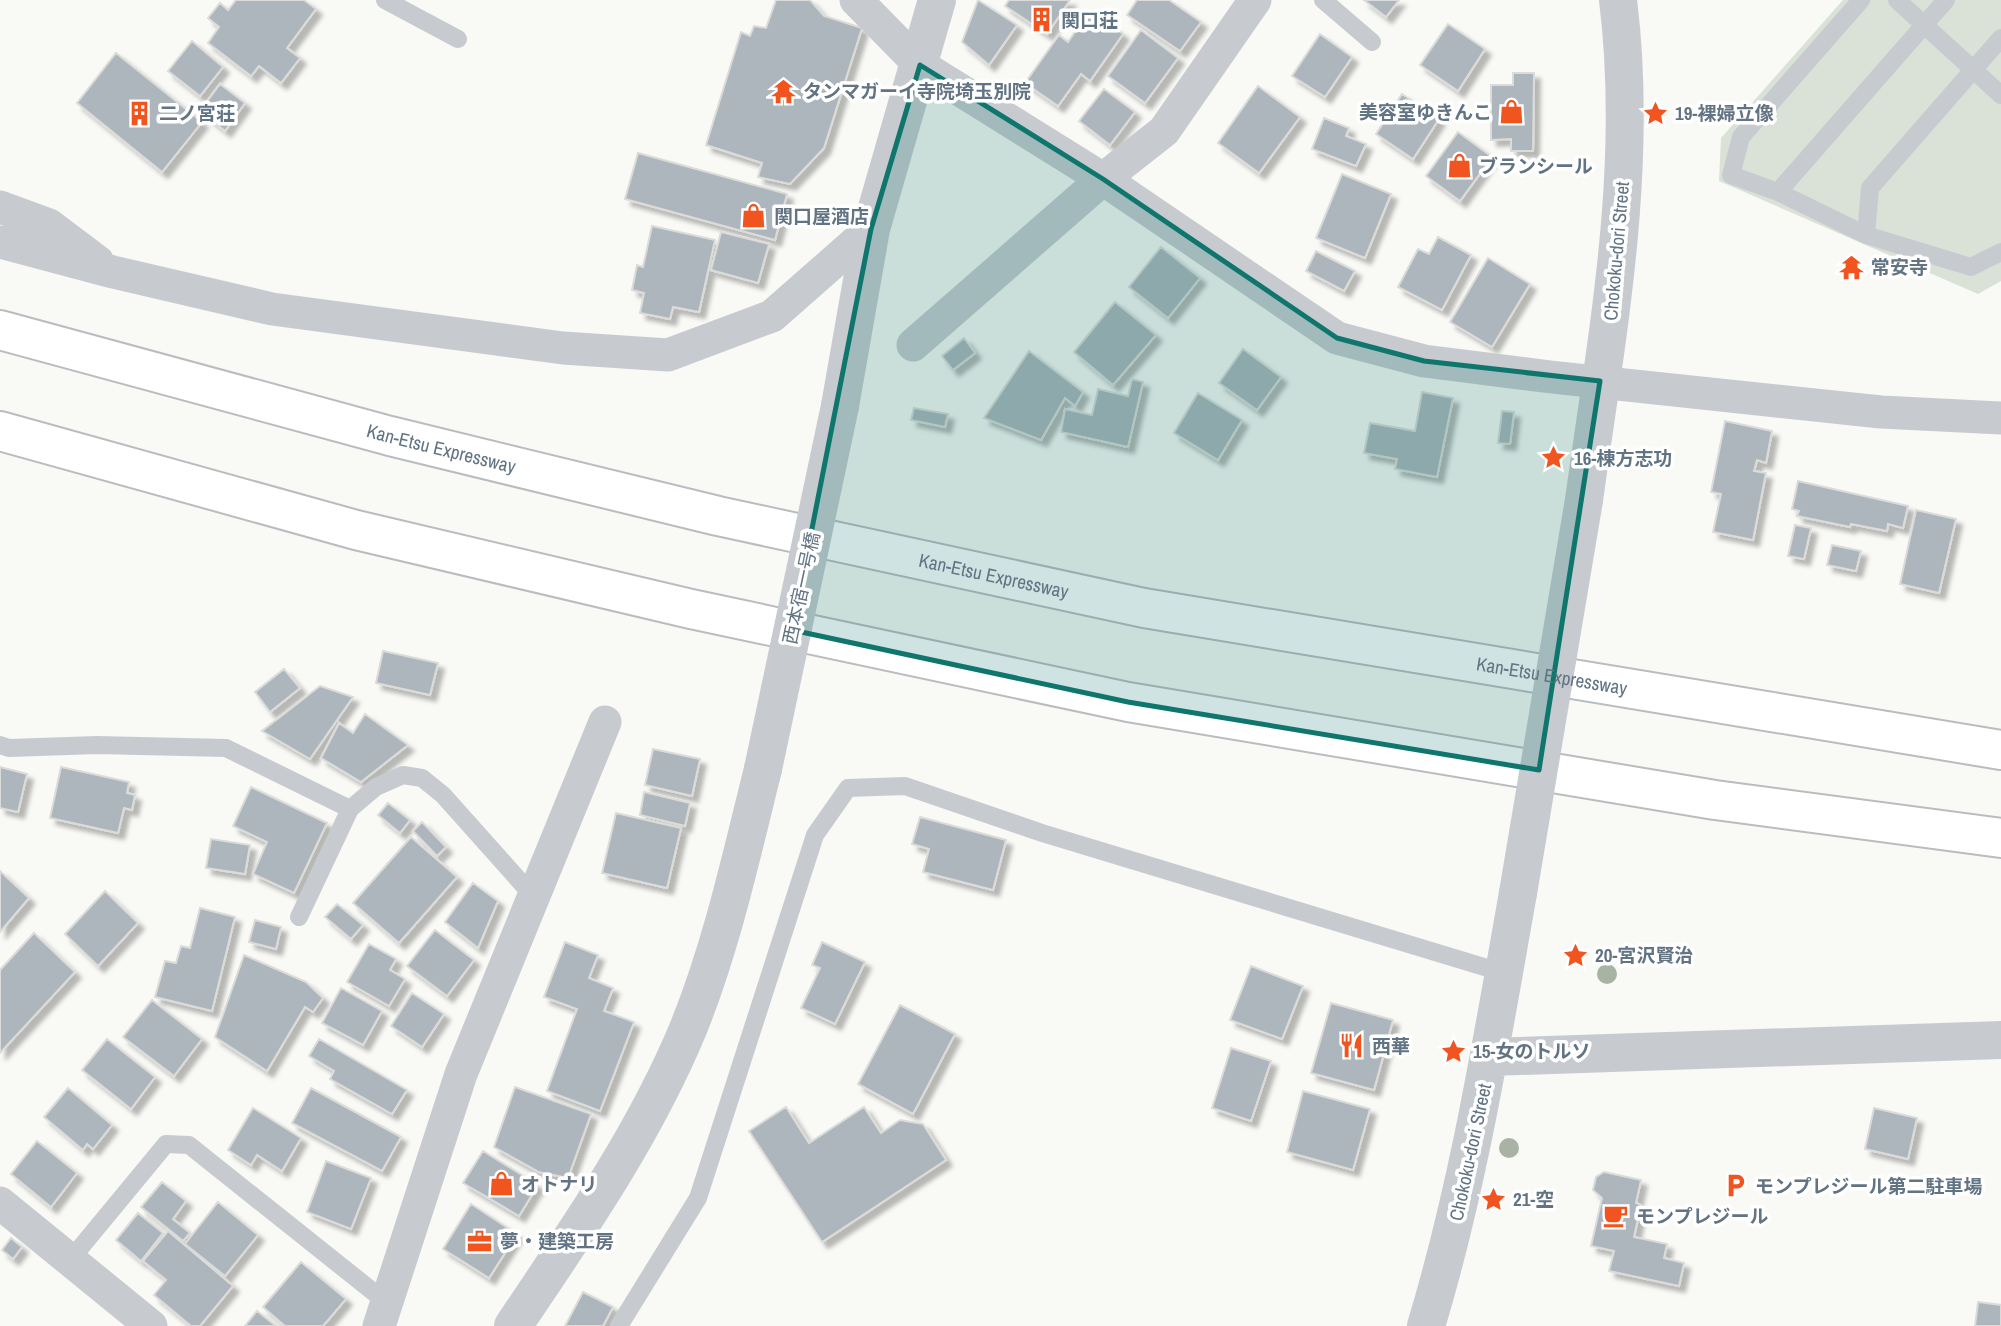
<svg xmlns="http://www.w3.org/2000/svg" width="2001" height="1326" viewBox="0 0 2001 1326" font-family="'Archivo Narrow','Noto Sans JP',sans-serif">
	<defs>
		<filter id="shadow"><feDropShadow dx="6" dy="6" stdDeviation="2" flood-color="#0004"/></filter>
	</defs>
	<rect width="100%" height="100%" fill="#f9f9f6"/>
	<!-- green -->
	<path fill="#dae1d7" d="M 1843,0 L 2001,0 L 2001,281 L 1978,294 L 1719,181 L 1721,138 Z"/>
	<!-- building -->
	<path fill="#adb6bc" stroke="#dbdbd9" stroke-width="2" filter="url(#shadow)" d="M 236,0 L 304,0 L 316,9 L 287,48 L 300,58 L 281,83 L 259,66 L 251,76 L 208,43 L 219,27 L 208,18 L 220,3 L 228,10 Z
		M 776,0 L 810,0 L 824,16 L 862,28 L 824,148 L 790,184 L 758,177 L 762,163 L 706,145 L 741,32 L 750,36 L 754,26 L 766,28 Z
		M 978,0 L 1017,25 L 989,65 L 962,42 Z
		M 1009,0 L 1070,0 L 1047,34 L 1005,6 Z
		M 1137,0 L 1169,0 L 1201,22 L 1180,51 L 1127,15 Z
		M 1364,0 L 1399,0 L 1386,17 Z
		M 1090,10 L 1123,34 L 1090,81 L 1081,74 L 1058,106 L 1025,83 L 1059,35 L 1068,42 Z
		M 1448,24 L 1485,49 L 1458,91 L 1420,65 Z
		M 1141,30 L 1178,58 L 1145,103 L 1108,76 Z
		M 1320,34 L 1352,57 L 1325,97 L 1292,76 Z
		M 192,41 L 223,67 L 200,96 L 168,71 Z
		M 116,53 L 202,122 L 162,172 L 77,103 Z
		M 1513,73 L 1534,73 L 1533,151 L 1511,151 L 1511,139 L 1491,140 L 1491,85 L 1513,85 Z
		M 220,84 L 245,103 L 225,131 L 200,111 Z
		M 1258,86 L 1300,117 L 1259,173 L 1218,143 Z
		M 1104,89 L 1135,112 L 1110,145 L 1079,121 Z
		M 1402,94 L 1439,119 L 1413,159 L 1376,134 Z
		M 1324,118 L 1349,128 L 1346,136 L 1366,144 L 1356,166 L 1312,149 Z
		M 1458,132 L 1492,157 L 1460,201 L 1426,176 Z
		M 638,153 L 787,194 L 775,240 L 625,199 Z
		M 1342,174 L 1391,194 L 1365,258 L 1316,238 Z
		M 652,226 L 715,240 L 699,312 L 673,307 L 670,319 L 640,313 L 644,293 L 632,290 L 637,265 L 643,267 Z
		M 721,232 L 769,244 L 758,283 L 711,270 Z
		M 1438,237 L 1471,255 L 1442,310 L 1398,287 L 1418,249 L 1429,254 Z
		M 1161,247 L 1200,278 L 1168,318 L 1129,287 Z
		M 1316,251 L 1355,271 L 1344,291 L 1306,271 Z
		M 1488,258 L 1530,284 L 1492,347 L 1450,322 Z
		M 1115,302 L 1156,335 L 1113,385 L 1074,352 Z
		M 964,338 L 975,353 L 953,370 L 942,356 Z
		M 1243,349 L 1281,377 L 1257,410 L 1219,383 Z
		M 1029,351 L 1083,392 L 1075,406 L 1065,398 L 1041,440 L 984,418 Z
		M 1132,379 L 1143,382 L 1128,447 L 1061,432 L 1065,409 L 1092,415 L 1098,389 L 1128,396 Z
		M 1422,392 L 1453,398 L 1437,477 L 1395,469 L 1397,459 L 1364,453 L 1370,423 L 1415,431 Z
		M 1198,393 L 1242,420 L 1218,460 L 1174,433 Z
		M 914,408 L 948,414 L 945,427 L 911,420 Z
		M 1502,411 L 1514,412 L 1510,444 L 1498,443 Z
		M 1725,421 L 1772,431 L 1766,463 L 1757,460 L 1754,471 L 1766,473 L 1753,540 L 1713,532 L 1721,494 L 1711,492 Z
		M 1798,481 L 1908,506 L 1903,528 L 1888,524 L 1887,531 L 1851,524 L 1850,527 L 1797,516 L 1799,511 L 1792,509 Z
		M 1916,510 L 1956,519 L 1939,593 L 1900,584 Z
		M 1795,525 L 1811,528 L 1804,559 L 1788,556 Z
		M 1832,545 L 1861,551 L 1856,571 L 1827,565 Z
		M 383,651 L 438,663 L 430,695 L 376,683 Z
		M 284,669 L 300,688 L 270,712 L 255,692 Z
		M 320,686 L 353,697 L 310,759 L 262,731 Z
		M 365,714 L 408,745 L 361,782 L 321,758 L 339,723 L 353,733 Z
		M 653,749 L 700,759 L 692,796 L 645,785 Z
		M 0,767 L 27,774 L 18,812 L 0,808 Z
		M 61,767 L 129,782 L 127,793 L 135,795 L 132,810 L 124,808 L 118,833 L 50,818 Z
		M 251,787 L 327,823 L 294,893 L 253,874 L 267,842 L 233,826 Z
		M 644,792 L 690,803 L 685,826 L 640,815 Z
		M 388,803 L 410,820 L 400,833 L 378,815 Z
		M 616,813 L 681,828 L 667,888 L 602,873 Z
		M 920,817 L 1006,840 L 993,890 L 923,872 L 929,849 L 912,844 Z
		M 422,822 L 446,847 L 437,856 L 413,831 Z
		M 411,837 L 457,877 L 399,943 L 353,903 Z
		M 211,839 L 250,845 L 245,874 L 206,868 Z
		M 0,871 L 29,898 L 0,932 Z
		M 473,883 L 498,901 L 478,948 L 445,922 Z
		M 105,891 L 138,923 L 98,966 L 65,934 Z
		M 337,904 L 363,925 L 351,939 L 325,917 Z
		M 200,908 L 235,917 L 212,1011 L 155,997 L 165,961 L 176,963 L 181,946 L 190,948 Z
		M 255,920 L 281,927 L 276,949 L 249,942 Z
		M 435,930 L 474,960 L 447,996 L 407,966 Z
		M 34,933 L 75,972 L 0,1053 L 0,970 Z
		M 565,942 L 598,955 L 589,978 L 613,988 L 604,1011 L 634,1022 L 600,1111 L 547,1091 L 577,1009 L 544,997 Z
		M 822,942 L 865,962 L 835,1024 L 801,1008 L 820,968 L 812,965 Z
		M 369,944 L 396,959 L 390,970 L 405,979 L 389,1006 L 347,982 Z
		M 244,955 L 306,982 L 323,998 L 313,1012 L 305,1007 L 267,1071 L 215,1037 Z
		M 1251,966 L 1303,986 L 1282,1039 L 1230,1020 Z
		M 341,988 L 382,1011 L 363,1045 L 322,1023 Z
		M 412,993 L 444,1014 L 422,1047 L 391,1026 Z
		M 152,1000 L 202,1039 L 174,1076 L 123,1037 Z
		M 1331,1003 L 1393,1020 L 1374,1090 L 1311,1073 Z
		M 900,1005 L 955,1034 L 913,1114 L 858,1084 Z
		M 107,1039 L 155,1077 L 131,1109 L 82,1070 Z
		M 319,1039 L 407,1090 L 392,1114 L 330,1079 L 334,1071 L 309,1056 Z
		M 1231,1048 L 1271,1061 L 1251,1121 L 1212,1108 Z
		M 515,1087 L 591,1114 L 568,1178 L 539,1172 L 494,1147 Z
		M 68,1088 L 112,1125 L 93,1149 L 87,1144 L 83,1150 L 44,1117 Z
		M 311,1088 L 401,1137 L 382,1171 L 292,1123 Z
		M 1303,1091 L 1370,1109 L 1353,1170 L 1287,1152 Z
		M 786,1107 L 809,1143 L 864,1107 L 881,1133 L 900,1120 L 923,1124 L 946,1160 L 822,1242 L 749,1131 Z
		M 253,1108 L 301,1138 L 282,1171 L 257,1155 L 251,1165 L 228,1150 Z
		M 1874,1108 L 1917,1118 L 1908,1159 L 1865,1149 Z
		M 37,1141 L 77,1173 L 51,1207 L 11,1174 Z
		M 483,1151 L 538,1185 L 519,1216 L 463,1183 Z
		M 326,1161 L 371,1178 L 351,1229 L 307,1212 Z
		M 1604,1172 L 1641,1180 L 1636,1203 L 1641,1205 L 1634,1237 L 1667,1244 L 1664,1258 L 1684,1263 L 1679,1286 L 1609,1271 L 1614,1251 L 1591,1246 L 1602,1198 L 1593,1190 L 1596,1177 Z
		M 162,1182 L 186,1201 L 173,1219 L 190,1233 L 183,1241 L 141,1207 Z
		M 218,1202 L 258,1235 L 225,1276 L 185,1244 Z
		M 471,1204 L 517,1234 L 489,1278 L 443,1249 Z
		M 138,1213 L 163,1233 L 141,1261 L 116,1240 Z
		M 168,1231 L 233,1286 L 200,1326 L 191,1326 L 154,1295 L 166,1280 L 143,1261 Z
		M 11,1238 L 22,1247 L 13,1259 L 2,1250 Z
		M 301,1262 L 346,1299 L 323,1326 L 285,1326 L 263,1307 Z
		M 583,1292 L 613,1307 L 603,1326 L 565,1326 Z
		M 1978,1302 L 2001,1305 L 2001,1326 L 1975,1326 Z
		M 257,1311 L 276,1326 L 245,1326 Z"/>
	<g fill="none" stroke-linecap="round" stroke-linejoin="round">
		<defs>
			<g id="motorway">
				<path id="s1" d="M 0,330 L 390,436 L 718,516 L 1144,608 L 2001,750"/>
				<path d="M 0,431 L 356,530 L 691,609 L 1128,702 L 1715,800 L 2001,838"/>
			</g>
		</defs>
		<!-- motorway casing -->
		<use href="#motorway" stroke="#b9bdc0" stroke-width="42"/>
		<!-- service -->
		<path stroke="#c7cbcf" stroke-width="18" d="M 385,0 L 458,39
			M 1323,0 L 1372,42
			M 1861,0 L 1741,137 L 1731,175 L 1778,192 L 1866,235 L 1971,267 L 2001,252
			M 1897,0 L 2001,95
			M 1778,192 L 1946,0
			M 1866,235 L 1870,188 L 2001,38
			M 0,745 L 9,748 L 97,745 L 226,748 L 350,809 L 376,787 L 403,775 L 422,778 L 443,795 L 534,897
			M 299,917 L 350,809
			M 71,1259 L 166,1144 L 189,1145 L 386,1302
			M 619,1326 L 698,1198 L 815,835 L 848,788 L 905,786 L 1042,833 L 1504,973"/>
		<!-- minor -->
		<path stroke="#c7cbcf" stroke-width="33" d="M 856,0 L 920,65 L 1103,179 L 1337,338 L 1424,361 L 1551,377 L 1881,412 L 2001,418
			M 0,207 L 49,225 L 98,262
			M 0,242 L 113,272 L 272,309 L 563,348 L 668,355 L 772,316 L 871,229
			M 913,345 L 1103,179 L 1164,131 L 1255,0
			M 0,1203 L 151,1326
			M 379,1326 L 461,1074 L 605,722"/>
		<!-- tertiary -->
		<path stroke="#c7cbcf" stroke-width="38" d="M 840,406 L 871,229 L 937,0
			M 1584,500 C 1607,334 1639,168 1618,0
			M 1490,1057 L 2001,1040
			M 513,1326 C 577,1231 644,1135 688,1029 C 722,945 741,857 763,769
			M 1426,1326 C 1469,1184 1492,1039 1518,893"/>
		<!-- motorway -->
		<use href="#motorway" stroke="#fff" stroke-width="38"/>
		<!-- tertiary-bridge -->
		<path stroke="#c7cbcf" stroke-width="38" d="M 763,769 L 840,406
			M 1518,893 L 1584,500"/>
	</g>
	<!-- trees -->
	<g fill="#a8b3a4">
		<circle cx="1607" cy="974" r="10"/>
		<circle cx="1509" cy="1148" r="10"/>
	</g>
	<!-- marked area -->
	<path fill="#0f766e" fill-opacity="0.2" stroke="#0f766e" stroke-width="5" stroke-linejoin="round" d="M 920,65 L 1103,179 L 1337,338 L 1424,361 L 1600,381 L 1539,770 L 1128,702 L 792,630 L 871,229 Z"/>
	<!-- icons -->
	<defs>
		<symbol id="building-bare" viewBox="-9 -9 18 18"><path d="M-4-6H4V6H1V3H-1V6H-4ZM-2.5-4.3h1.7v1.8h-1.7ZM.8-4.3h1.7v1.8H.8ZM-2.5-1h1.7V.8h-1.7ZM.8-1h1.7V.8H.8Z" fill="#f1541f" stroke="#fff" stroke-width="2.5" paint-order="stroke"/></symbol>
		<symbol id="temple-bare" viewBox="-9 -9 18 18"><path d="M0-6L5-2H3V0L6.5 2.5H4V6H1.5V3h-3V6H-4V2.5H-6.5L-3 0V-2H-5Z" fill="#f1541f" stroke="#fff" stroke-width="2.5" paint-order="stroke"/></symbol>
		<symbol id="shop-bare" viewBox="-9 -9 18 18"><path d="M-5-2.5h2.3a2.7 3.5 0 0 1 5.4 0H5L5.5 6h-11ZM-1.5-2.5h3a1.5 2.3 0 0 0-3 0Z" fill="#f1541f" stroke="#fff" stroke-width="2.5" paint-order="stroke"/></symbol>
		<symbol id="sight-bare" viewBox="-9 -9 18 18"><path d="M0-6L1.8-2.2L6-1.7L2.9 1.2L3.7 5.4L0 3.3L-3.7 5.4L-2.9 1.2L-6-1.7L-1.8-2.2Z" fill="#f1541f" stroke="#fff" stroke-width="2.5" paint-order="stroke"/></symbol>
		<symbol id="restaurant-bare" viewBox="-9 -9 18 18"><path d="M-5-6h1v4h1v-4h1v4h1v-4h1v5L-1.5 .5V6h-2V.5L-5-1ZM5-6V6H3V1.5H1.5Q1.5-4 5-6Z" fill="#f1541f" stroke="#fff" stroke-width="2.5" paint-order="stroke"/></symbol>
		<symbol id="parking-bare" viewBox="-9 -9 18 18"><path d="M-3.5-5.5H1a3.5 3.5 0 0 1 0 7H-1V5.5H-3.5ZM-1-3.4V-.6H.8a1.4 1.4 0 0 0 0-2.8Z" fill="#f1541f" stroke="#fff" stroke-width="2.5" paint-order="stroke"/></symbol>
		<symbol id="cafe-bare" viewBox="-9 -9 18 18"><path d="M-5.5-4.5H6V0H3Q3 3.5 0 3.5H-2.5Q-5.5 3.5-5.5 0ZM3-3.2v2h1.7v-2ZM-6 4.5H4V6H-6Z" fill="#f1541f" stroke="#fff" stroke-width="2.5" paint-order="stroke"/></symbol>
		<symbol id="office-bare" viewBox="-9 -9 18 18"><path d="M-6-3h4V-5.5h4V-3h4V5H-6ZM-1-4.5V-3h2v-1.5ZM-6 0V1H6V0Z" fill="#f1541f" stroke="#fff" stroke-width="2.5" paint-order="stroke"/></symbol>
	</defs>
	<g fill-rule="evenodd">
		<use href="#building-bare" x="1024" y="2" width="35" height="35"/>
		<use href="#temple-bare" x="766" y="74" width="35" height="35"/>
		<use href="#shop-bare" x="1494" y="94" width="35" height="35"/>
		<use href="#building-bare" x="122" y="96" width="35" height="35"/>
		<use href="#sight-bare" x="1638" y="96" width="35" height="35"/>
		<use href="#shop-bare" x="1442" y="148" width="35" height="35"/>
		<use href="#shop-bare" x="736" y="198" width="35" height="35"/>
		<use href="#temple-bare" x="1834" y="250" width="35" height="35"/>
		<use href="#sight-bare" x="1536" y="440" width="35" height="35"/>
		<use href="#sight-bare" x="1558" y="938" width="35" height="35"/>
		<use href="#restaurant-bare" x="1334" y="1028" width="35" height="35"/>
		<use href="#sight-bare" x="1436" y="1034" width="35" height="35"/>
		<use href="#shop-bare" x="484" y="1166" width="35" height="35"/>
		<use href="#parking-bare" x="1718" y="1168" width="35" height="35"/>
		<use href="#sight-bare" x="1476" y="1182" width="35" height="35"/>
		<use href="#cafe-bare" x="1598" y="1198" width="35" height="35"/>
		<use href="#office-bare" x="462" y="1224" width="35" height="35"/>
	</g>
	<g text-anchor="middle" stroke-width="7" stroke-linejoin="round" paint-order="stroke">
		<!-- poi labels -->
		<g font-size="19" font-weight="bold" fill="#627484" stroke="#fff" text-anchor="start">
			<text x="1061" y="27">関口荘</text>
			<text x="803" y="98">タンマガーイ寺院埼玉別院</text>
			<text x="1492" y="119" text-anchor="end">美容室ゆきんこ</text>
			<text x="159" y="120">二ノ宮荘</text>
			<text x="1675" y="120">19-裸婦立像</text>
			<text x="1479" y="173">ブランシール</text>
			<text x="774" y="223">関口屋酒店</text>
			<text x="1871" y="274">常安寺</text>
			<text x="1574" y="465">16-棟方志功</text>
			<text x="1595" y="962">20-宮沢賢治</text>
			<text x="1372" y="1053">西華</text>
			<text x="1473" y="1058">15-女のトルソ</text>
			<text x="521" y="1191">オトナリ</text>
			<text x="1755" y="1193">モンプレジール第二駐車場</text>
			<text x="1513" y="1206">21-空</text>
			<text x="1636" y="1223">モンプレジール</text>
			<text x="500" y="1248">夢・建築工房</text>
		</g>
		<!-- street labels -->
		<g font-size="19" fill="#627484" stroke="#fff">
			<text transform="translate(1616 251) rotate(-85)" y="7">Chokoku-dori Street</text>
			<text dy="7" stroke="none"><textPath href="#s1" startOffset="457">Kan-Etsu Expressway</textPath></text>
			<text dy="7" stroke="none"><textPath href="#s1" startOffset="1024">Kan-Etsu Expressway</textPath></text>
			<text transform="translate(801 588) rotate(-78)" y="7">西本宿一号橋</text>
			<text dy="7" stroke="none"><textPath href="#s1" startOffset="1591">Kan-Etsu Expressway</textPath></text>
			<text transform="translate(1470 1152) rotate(-78)" y="7">Chokoku-dori Street</text>
		</g>
	</g>
</svg>
